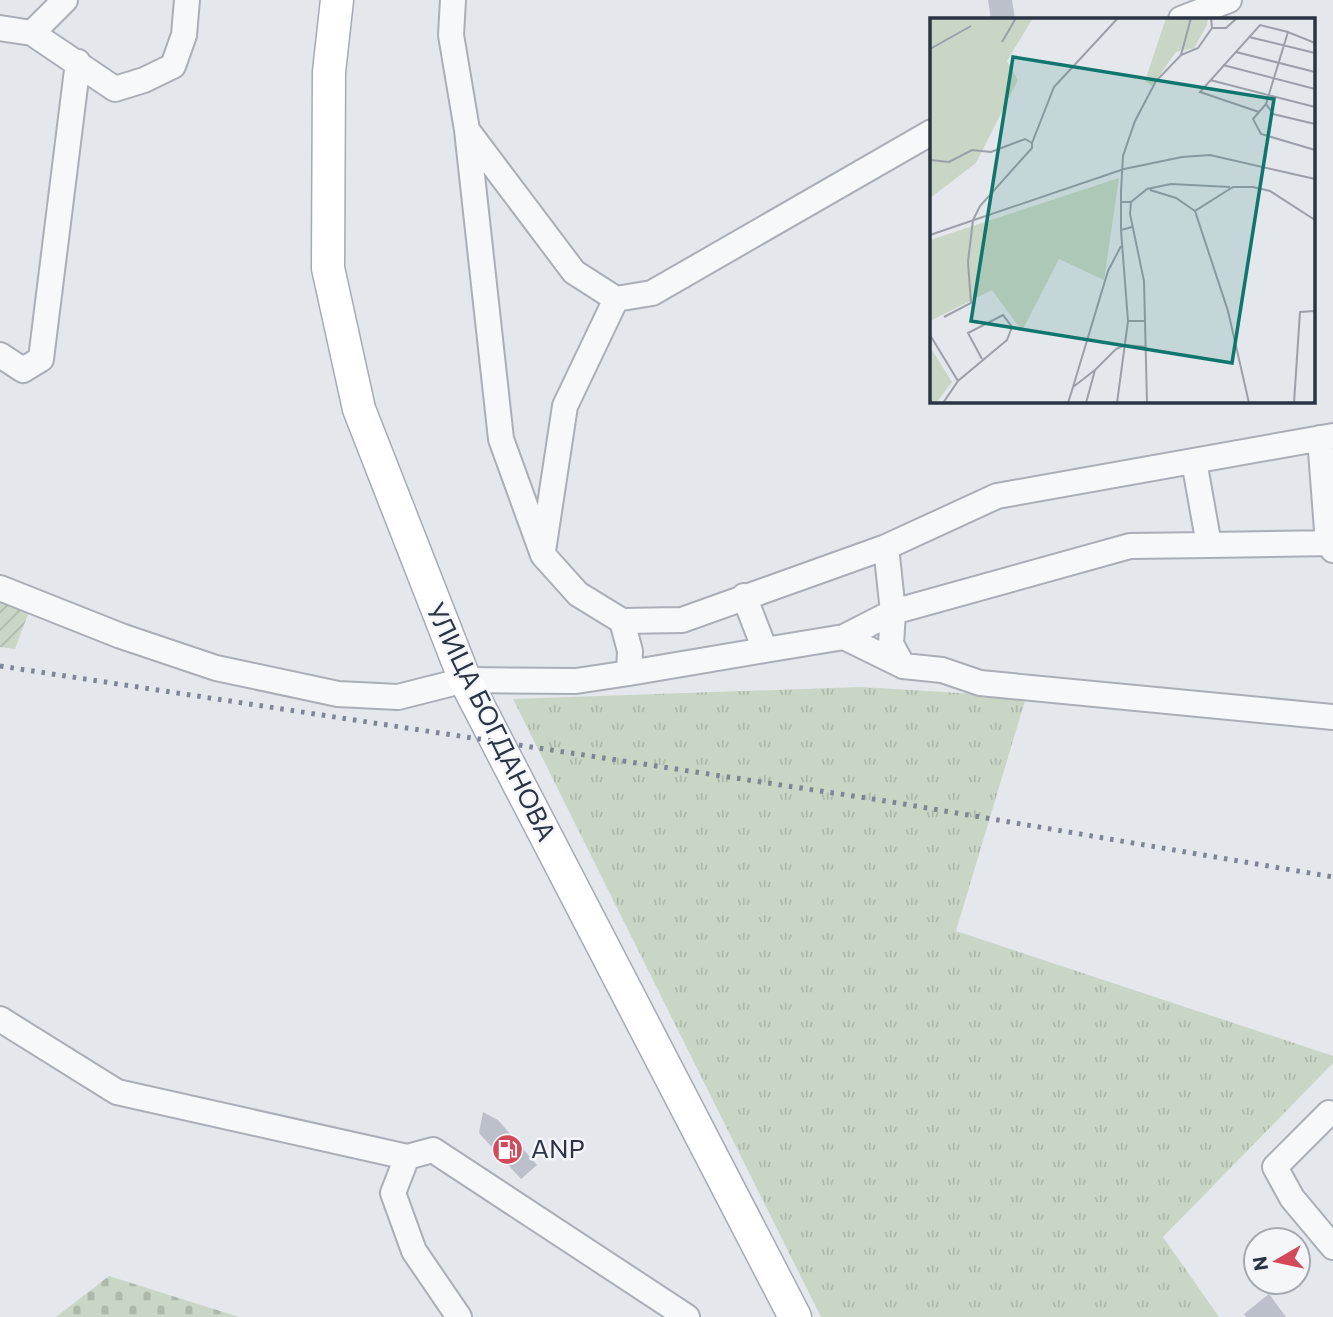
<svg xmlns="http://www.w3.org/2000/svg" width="1333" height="1317" viewBox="0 0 1333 1317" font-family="Commissioner,sans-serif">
	<defs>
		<pattern id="grass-tufts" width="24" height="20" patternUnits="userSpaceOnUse" patternTransform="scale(1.75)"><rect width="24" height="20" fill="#c9d6c5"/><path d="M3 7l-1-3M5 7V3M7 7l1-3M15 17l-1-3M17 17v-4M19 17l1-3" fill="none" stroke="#adb8ab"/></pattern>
		<pattern id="cemetery-stones" width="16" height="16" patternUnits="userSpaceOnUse" patternTransform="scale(1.75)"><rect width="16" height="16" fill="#c9d6c5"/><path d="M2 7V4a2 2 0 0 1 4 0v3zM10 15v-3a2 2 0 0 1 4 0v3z" fill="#adb8ab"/></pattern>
		<pattern id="garden-furrows" width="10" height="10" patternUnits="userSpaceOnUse" patternTransform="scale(1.75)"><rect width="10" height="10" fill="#c9d6c5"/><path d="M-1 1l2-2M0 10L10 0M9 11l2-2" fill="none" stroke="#adb8ab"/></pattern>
	</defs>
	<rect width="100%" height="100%" fill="#e4e7ec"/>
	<!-- grass -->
	<path fill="url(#grass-tufts)" d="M 860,687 L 1026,697 L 956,931 L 1333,1056 L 1333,1063 L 1163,1237 L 1219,1317 L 821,1317 L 513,699 Z"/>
	<!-- cemetery -->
	<path fill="url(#cemetery-stones)" d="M 109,1276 L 239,1317 L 56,1317 Z"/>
	<!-- garden -->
	<path fill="url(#garden-furrows)" d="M 0,593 L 30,609 L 15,649 L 0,647 Z"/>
	<!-- building -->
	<path fill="#bbc0ca" d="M 988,0 L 1012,0 L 1015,19 L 991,19 Z
		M 483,1112 L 498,1120 L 537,1165 L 521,1179 L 479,1133 Z
		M 1269,1294 L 1286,1317 L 1246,1317 L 1244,1314 Z"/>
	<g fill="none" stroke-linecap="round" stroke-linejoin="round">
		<defs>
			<path id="minor" d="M 453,0 L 451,35 L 467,130 L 574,272 L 616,299 L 652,293 L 932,132
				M 1181,19 L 1229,0
				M 0,28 L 32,33 L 115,89 L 144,80 L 173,66 L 184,35 L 187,0
				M 32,33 L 65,0
				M 467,130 L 501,439 L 543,555 L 578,594 L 622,621 L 682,620 L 886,547 L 997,496 L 1333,436
				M 0,355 L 23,370 L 41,359 L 78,62
				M 1320,438 L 1328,543 L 1333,550
				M 1209,545 L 1333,543
				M 886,547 L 893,612 L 891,644 L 903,666
				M 543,551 L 565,406 L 616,299
				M 0,588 L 121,636 L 216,668 L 338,694 L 398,697 L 465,680 L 576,681 L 629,673 L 630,651 L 622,621
				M 744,596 L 765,650 L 844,637 L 893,612 L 1130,546 L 1209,545 L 1194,461
				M 844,637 L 903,666 L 942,670 L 980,683 L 1333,717
				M 629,673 L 765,650
				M 0,1019 L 117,1092 L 407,1157
				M 1333,1114 L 1329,1113 L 1275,1167 L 1292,1198 L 1333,1247
				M 459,1317 L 414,1251 L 393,1193 L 407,1157 L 433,1150 L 687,1317"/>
			<path id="major" d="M 337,0 L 329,72 L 328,268 L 359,409 L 465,680 L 795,1317"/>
		</defs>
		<!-- minor casing -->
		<use href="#minor" stroke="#a9aeb7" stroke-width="28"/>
		<!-- major casing -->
		<use href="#major" stroke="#a3abb8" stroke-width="35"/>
		<!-- minor -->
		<use href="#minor" stroke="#f7f8fa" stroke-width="24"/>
		<!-- major -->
		<use href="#major" stroke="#fff" stroke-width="32"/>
		<!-- rail -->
		<path stroke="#7d8696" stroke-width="5" stroke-dasharray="3.5 7" stroke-linecap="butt" d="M 0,666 L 886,801 L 1333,877"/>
	</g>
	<!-- icons -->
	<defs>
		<symbol id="fuel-disc" viewBox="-11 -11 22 22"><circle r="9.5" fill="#d1495b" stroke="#f4f6f9"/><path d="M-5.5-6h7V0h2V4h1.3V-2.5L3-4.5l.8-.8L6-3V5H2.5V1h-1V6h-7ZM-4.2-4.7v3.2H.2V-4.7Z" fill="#fff"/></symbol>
	</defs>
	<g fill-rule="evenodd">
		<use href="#fuel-disc" x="490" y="1132" width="35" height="35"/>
	</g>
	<g text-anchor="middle" stroke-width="5" stroke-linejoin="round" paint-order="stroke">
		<!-- street labels -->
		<g font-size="26" fill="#2b3445" stroke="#f4f6f9">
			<text transform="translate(491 722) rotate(64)" y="9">УЛИЦА БОГДАНОВА</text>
		</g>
		<!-- poi labels -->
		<g font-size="26" fill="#2b3445" stroke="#f4f6f9" text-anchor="start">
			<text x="531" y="1158">ANP</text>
		</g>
	</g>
	<!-- overview -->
	<g transform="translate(930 18)">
		<rect width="385" height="385" fill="#e4e7ec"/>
		<path d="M 189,160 L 174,262 L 129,241 L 92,313 L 62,272 L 0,303 L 0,222 ZM 0,329 L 22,364 L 6,385 L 0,385 Z" fill="#c9d6c5"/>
		<path d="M 0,0 L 103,0 L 77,43 L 88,62 L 46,145 L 0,180 Z" fill="#c9d6c5"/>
		<path d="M 236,0 L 278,0 L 277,7 L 264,30 L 246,34 L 222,68 L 215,63 Z" fill="#c9d6c5"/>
		<path fill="none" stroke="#9a9fa9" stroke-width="2" d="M 282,10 L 296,10 L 307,0M 319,19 L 385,35M 72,24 L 86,0M 385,25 L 358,14 L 336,86 L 323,101 L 331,116 L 385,132M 0,31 L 41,8M 306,34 L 385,54M 251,37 L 261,0M 293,47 L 385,71M 280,62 L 385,89M 336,86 L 343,96 L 385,106M 329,94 L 270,74 L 330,7 L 358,14M 102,125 L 124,69 L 188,0M 0,142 L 19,144 L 42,132 L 61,134 L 95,121 L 102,125 L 102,130 L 50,188 L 43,202 L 38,244 L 41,285 L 14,299M 220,172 L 246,180 L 265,193M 191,184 L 191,212M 201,184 L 191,184 L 191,173 L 193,138 L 205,103 L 226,63 L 251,37 L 268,30 L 282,10 L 281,0M 202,209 L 191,212 L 198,303 L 215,303M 0,217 L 194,151 L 252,139 L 280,137 L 385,161M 0,317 L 28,363M 143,369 L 178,253 L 191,228M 13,385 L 28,363 L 77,322 L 82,309 L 73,297 L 38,315 L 52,341M 138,385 L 143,369 L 165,352M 156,385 L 165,352 L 186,331 L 195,327 L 216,329M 187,385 L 198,303M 217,385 L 214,263 L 200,196 L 201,184 L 217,171 L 241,166 L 300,169M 319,385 L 298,293 L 265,193 L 303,169 L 323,169 L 340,173 L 385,202M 364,385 L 370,294 L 385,293"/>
		<path fill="#0f766e" fill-opacity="0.15" stroke="#0f766e" stroke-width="3.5" d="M 83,39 L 344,81 L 302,345 L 41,303 Z"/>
		<rect width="385" height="385" fill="none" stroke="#2b3445" stroke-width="3.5"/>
	</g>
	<!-- north arrow -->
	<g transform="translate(1277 1261) rotate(261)"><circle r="33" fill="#f4f6f9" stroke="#a4a8b1" stroke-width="2"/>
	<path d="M0-5L12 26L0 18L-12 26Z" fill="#d1495b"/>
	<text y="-10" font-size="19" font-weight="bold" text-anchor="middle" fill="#2b3445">N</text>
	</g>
</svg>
